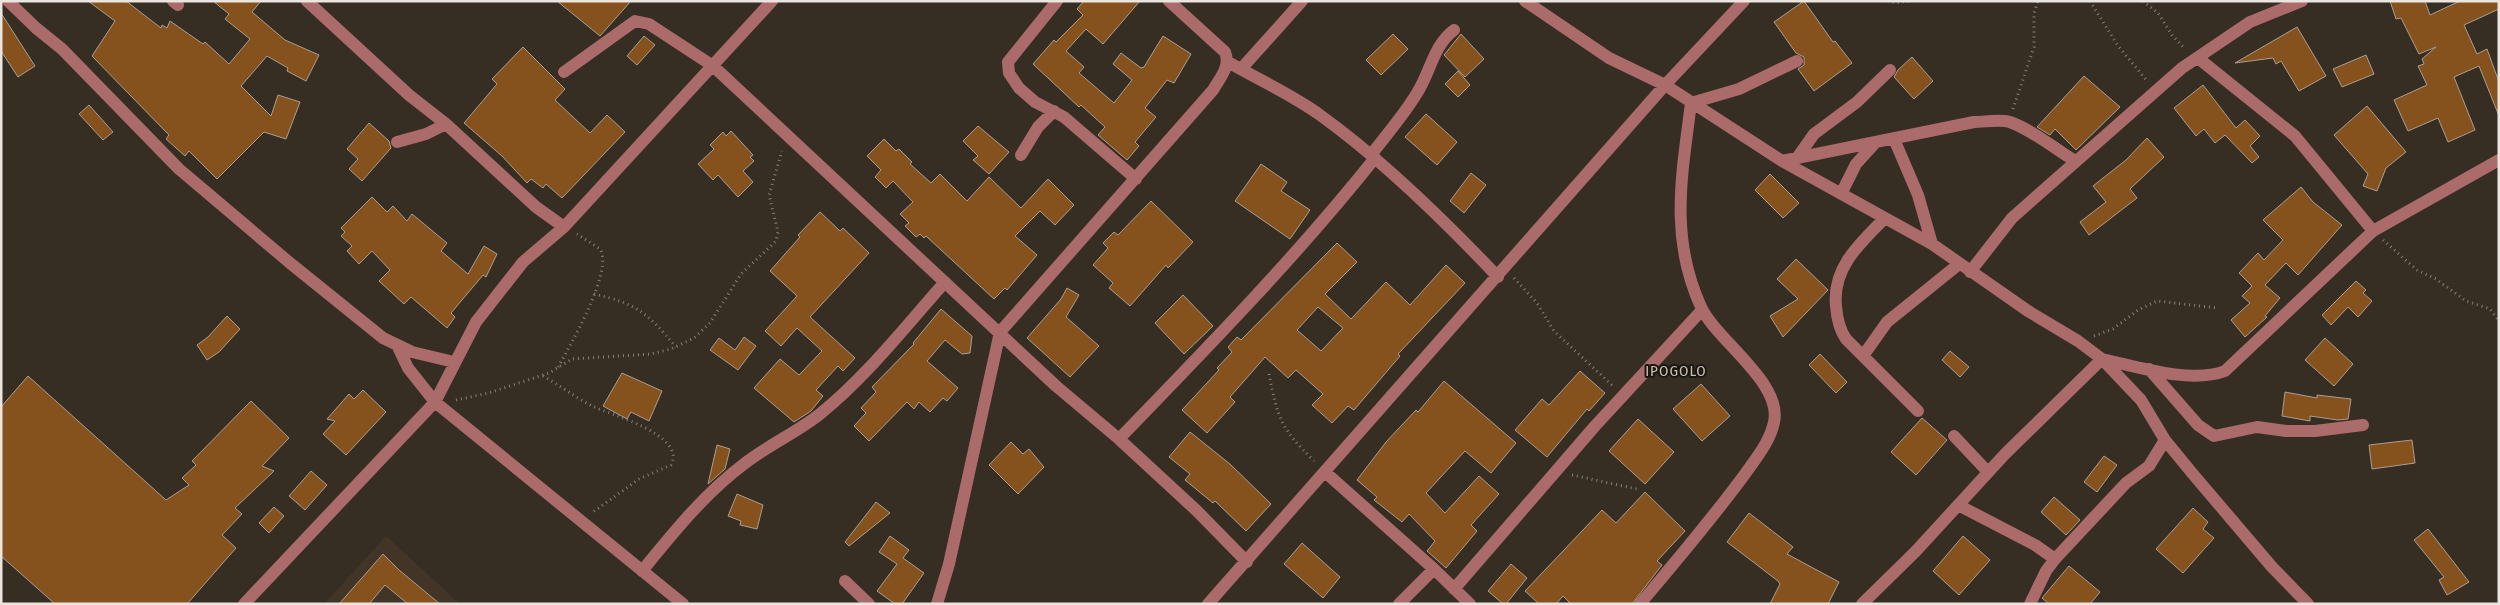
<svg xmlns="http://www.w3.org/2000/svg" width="2500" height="605" viewBox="0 0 2500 605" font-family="'Fira Sans Condensed',sans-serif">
	<rect width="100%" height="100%" fill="#362d23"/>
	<!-- built -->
	<path fill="#423527" d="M 386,536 L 460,604 L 324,604 Z"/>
	<!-- building -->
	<path fill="#85521e" stroke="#ab9e93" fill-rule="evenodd" d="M 88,1 L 126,1 L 161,28 L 162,25 L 167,28 L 170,21 L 203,44 L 205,42 L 229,64 L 250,39 L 225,19 L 229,14 L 213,1 L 261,1 L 252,12 L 285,40 L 319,55 L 306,81 L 287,71 L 288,68 L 267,56 L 241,86 L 271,116 L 278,95 L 300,102 L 286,139 L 264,132 L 217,179 L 189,151 L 185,156 L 166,139 L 169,135 L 92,56 L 115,21 Z
		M 557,1 L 631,1 L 600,36 Z
		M 1084,1 L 1140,1 L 1103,44 L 1086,29 L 1066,51 L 1084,67 L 1079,73 L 1114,103 L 1132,80 L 1113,64 L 1121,53 L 1141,68 L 1144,67 L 1163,36 L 1191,54 L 1174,83 L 1167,80 L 1145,108 L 1156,117 L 1135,142 L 1139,146 L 1127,160 L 1098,135 L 1105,127 L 1081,105 L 1079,107 L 1033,64 L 1054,40 L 1056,42 L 1083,15 L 1077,9 Z
		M 1804,1 L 1833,42 L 1835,41 L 1852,63 L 1814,91 L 1798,69 L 1804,65 L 1804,57 L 1796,53 L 1774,22 Z
		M 2390,1 L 2425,1 L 2430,15 L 2460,1 L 2499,1 L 2499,9 L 2464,25 L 2477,54 L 2487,49 L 2499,82 L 2499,116 L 2479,66 L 2454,77 L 2475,130 L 2448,142 L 2438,118 L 2408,131 L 2394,100 L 2427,85 L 2418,66 L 2424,64 L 2422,59 L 2436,47 L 2419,54 L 2401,18 L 2396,19 Z
		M 1,13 L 35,66 L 18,77 L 1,51 Z
		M 2297,27 L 2326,76 L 2299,91 L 2281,61 L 2276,64 L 2273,58 L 2235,63 Z
		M 1393,34 L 1408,49 L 1381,75 L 1366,60 Z
		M 1461,34 L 1484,59 L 1465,77 L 1444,55 Z
		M 644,36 L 655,45 L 637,65 L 627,56 Z
		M 523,47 L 565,89 L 555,100 L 590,133 L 607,115 L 625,132 L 562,198 L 546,184 L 543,188 L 531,179 L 527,183 L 502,156 L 464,123 L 497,84 L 492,79 Z
		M 2366,55 L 2374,74 L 2342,87 L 2333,69 Z
		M 1912,57 L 1933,81 L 1914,99 L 1894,77 L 1898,70 Z
		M 1458,71 L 1470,85 L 1458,97 L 1445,84 Z
		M 2084,76 L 2120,107 L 2076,150 L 2055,129 L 2050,135 L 2037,127 Z
		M 2203,85 L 2236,128 L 2245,120 L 2260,136 L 2250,146 L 2259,157 L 2252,163 L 2225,135 L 2215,143 L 2204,129 L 2196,136 L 2174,108 Z
		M 89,105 L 113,132 L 103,140 L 79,114 Z
		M 2367,106 L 2406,152 L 2386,168 L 2377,191 L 2363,186 L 2368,174 L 2334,135 Z
		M 1426,114 L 1457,142 L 1437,165 L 1405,137 Z
		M 369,123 L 389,141 L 391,148 L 362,181 L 349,169 L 358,159 L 347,149 Z
		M 978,126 L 1009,152 L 989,174 L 973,160 L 978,156 L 963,141 Z
		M 731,131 L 753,155 L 750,157 L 754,161 L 743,171 L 753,182 L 738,197 L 718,175 L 713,180 L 698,164 L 714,149 L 710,145 L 723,132 L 726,136 Z
		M 2147,138 L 2164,157 L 2130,189 L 2137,198 L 2089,235 L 2080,222 L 2106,202 L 2093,186 L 2126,160 Z
		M 884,139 L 896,151 L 899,149 L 912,162 L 910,164 L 931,183 L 940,174 L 967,201 L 989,177 L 1021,208 L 1048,179 L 1074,205 L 1055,225 L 1040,211 L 1015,236 L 1037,255 L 1007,290 L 1005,288 L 994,299 L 926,236 L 924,238 L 920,234 L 916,237 L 905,226 L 909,223 L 900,214 L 913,202 L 893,181 L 886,188 L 875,177 L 881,170 L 867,156 Z
		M 1261,164 L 1287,182 L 1281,191 L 1310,210 L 1290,239 L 1235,201 Z
		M 1471,173 L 1486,185 L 1464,213 L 1450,201 Z
		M 1770,174 L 1799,203 L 1783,218 L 1755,190 Z
		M 2301,187 L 2313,202 L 2342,225 L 2298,275 L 2286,263 L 2265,285 L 2280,298 L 2265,316 L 2267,317 L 2245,337 L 2231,320 L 2250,303 L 2242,296 L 2252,286 L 2239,273 L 2258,253 L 2264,260 L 2283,240 L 2263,220 Z
		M 372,197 L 387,212 L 393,206 L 407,221 L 412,214 L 447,243 L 441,251 L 468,274 L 484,246 L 497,254 L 486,277 L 483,275 L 451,313 L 455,317 L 447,328 L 411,297 L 404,304 L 379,281 L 390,270 L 372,251 L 359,264 L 347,251 L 352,246 L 341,236 L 345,232 L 341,228 Z
		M 1151,201 L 1193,242 L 1168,268 L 1166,265 L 1130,306 L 1109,288 L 1113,283 L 1093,265 L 1108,248 L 1103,243 L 1114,232 L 1118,235 Z
		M 820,212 L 840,231 L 843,228 L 869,253 L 810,317 L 855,358 L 843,371 L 838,366 L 816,390 L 823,396 L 811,411 L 794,422 L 754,388 L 780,359 L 799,375 L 822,351 L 797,328 L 781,346 L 765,331 L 797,296 L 770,271 L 800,237 L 798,235 Z
		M 1337,243 L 1357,262 L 1325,294 L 1351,319 L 1386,282 L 1410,305 L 1446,265 L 1465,283 L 1398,354 L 1400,356 L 1354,410 L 1348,406 L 1332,423 L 1312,405 L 1323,394 L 1296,370 L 1288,378 L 1265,357 L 1230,397 L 1235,402 L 1207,433 L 1182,410 L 1219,370 L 1217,368 L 1232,352 L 1228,347 L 1237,337 L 1241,340 ZM 1318,307 L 1343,328 L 1321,351 L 1297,330 Z
		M 1796,259 L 1828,290 L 1783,337 L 1770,316 L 1798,299 L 1777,279 Z
		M 2356,281 L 2366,290 L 2363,293 L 2372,301 L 2358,317 L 2348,307 L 2331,325 L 2322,315 Z
		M 1067,288 L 1079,295 L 1066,317 L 1099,346 L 1070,377 L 1027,338 L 1061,299 Z
		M 1183,295 L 1213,326 L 1184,354 L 1155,323 Z
		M 941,309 L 972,336 L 970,353 L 962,354 L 945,340 L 927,361 L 958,388 L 947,401 L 943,398 L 930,412 L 919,402 L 914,409 L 907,402 L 869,441 L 854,426 L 866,413 L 861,408 L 876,392 L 872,387 L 914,344 L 913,343 Z
		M 227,316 L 240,329 L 219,352 L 207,360 L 197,345 L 208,337 Z
		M 744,337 L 756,346 L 738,370 L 710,350 L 719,338 L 735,350 Z
		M 2325,338 L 2353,364 L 2334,386 L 2305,360 Z
		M 1950,351 L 1969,367 L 1960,377 L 1942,360 Z
		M 1820,354 L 1847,382 L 1836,393 L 1809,365 Z
		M 1580,371 L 1605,393 L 1589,411 L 1587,409 L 1547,457 L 1515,430 L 1542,399 L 1549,405 Z
		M 622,373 L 662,391 L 649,421 L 631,412 L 627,419 L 603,406 Z
		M 28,376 L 166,500 L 189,485 L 182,478 L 196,465 L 192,461 L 251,401 L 289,438 L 262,466 L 274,471 L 235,508 L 242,514 L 222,535 L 236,548 L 187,604 L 55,604 L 1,556 L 1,407 Z
		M 1444,381 L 1516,443 L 1491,473 L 1465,451 L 1426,493 L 1445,513 L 1479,476 L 1499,494 L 1471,525 L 1477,531 L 1446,568 L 1427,551 L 1435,541 L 1409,514 L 1402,522 L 1374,500 L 1377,497 L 1357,480 L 1386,442 L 1416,410 L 1418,412 Z
		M 1701,384 L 1730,416 L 1702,441 L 1673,409 Z
		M 363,390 L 386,412 L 346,455 L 323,434 L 335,421 L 327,419 L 349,394 L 354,399 Z
		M 2285,392 L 2317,398 L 2317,395 L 2351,399 L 2348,419 L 2338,420 L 2310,416 L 2310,421 L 2282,416 Z
		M 1922,418 L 1947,440 L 1916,475 L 1891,452 Z
		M 1638,419 L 1674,452 L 1645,484 L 1609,451 Z
		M 1190,432 L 1230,464 L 1271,504 L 1246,531 L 1215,501 L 1213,503 L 1185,480 L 1190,474 L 1169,457 Z
		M 2412,440 L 2415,463 L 2372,469 L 2369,445 Z
		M 1011,442 L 1023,454 L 1029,449 L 1044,467 L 1018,494 L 989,465 Z
		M 717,445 L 730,449 L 725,469 L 708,484 Z
		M 2104,456 L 2117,465 L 2097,492 L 2084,482 Z
		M 311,471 L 327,485 L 305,510 L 289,496 Z
		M 1645,492 L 1685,531 L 1657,561 L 1662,565 L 1632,604 L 1571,604 L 1563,596 L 1556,604 L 1539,604 L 1525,591 L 1602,510 L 1616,523 Z
		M 737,494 L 763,505 L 757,529 L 740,525 L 741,521 L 728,516 Z
		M 2054,497 L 2080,520 L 2066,535 L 2041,512 Z
		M 876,502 L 890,513 L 849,546 L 845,542 Z
		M 274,507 L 284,516 L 269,533 L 259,523 Z
		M 2193,508 L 2208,522 L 2203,529 L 2214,538 L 2183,573 L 2156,549 Z
		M 1749,513 L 1793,547 L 1787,554 L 1839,582 L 1828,604 L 1770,604 L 1780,584 L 1778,581 L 1727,542 Z
		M 2428,529 L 2469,582 L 2447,595 L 2439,580 L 2444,577 L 2414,540 Z
		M 890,536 L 909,550 L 903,558 L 924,573 L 902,604 L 895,604 L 877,591 L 897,564 L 879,552 Z
		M 1963,536 L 1990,560 L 1959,595 L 1933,571 Z
		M 1302,543 L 1340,577 L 1323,598 L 1284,564 Z
		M 383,554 L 399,570 L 440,604 L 408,604 L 385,585 L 369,604 L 339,604 Z
		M 1511,564 L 1527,578 L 1506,604 L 1503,604 L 1488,591 Z
		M 2069,566 L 2100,592 L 2090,604 L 2049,604 L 2042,598 Z"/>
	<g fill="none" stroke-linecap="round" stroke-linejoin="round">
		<!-- path -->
		<path stroke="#898179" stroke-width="3" stroke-dasharray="1 4" stroke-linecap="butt" d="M 1888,1 L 1895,3 L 1910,1
			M 2090,1 L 2118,46 L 2148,82
			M 2143,1 L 2158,13 L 2172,35 L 2185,49
			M 2013,109 L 2034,47 L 2034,13 L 2038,1
			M 2383,240 L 2417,270 L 2436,279 L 2466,301 L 2490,309 L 2499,321
			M 1514,278 L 1537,303 L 1554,331 L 1614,387
			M 594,294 C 638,304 647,313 676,347
			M 2094,336 L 2113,329 L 2138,310 L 2157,301 L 2218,308
			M 558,367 C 570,346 614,270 600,249 L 577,234
			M 1269,374 C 1278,420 1281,428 1314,461
			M 543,376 C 559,385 575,397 592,406 C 611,415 687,435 671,465 L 639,479 L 593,512
			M 456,400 L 489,393 L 549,373 L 572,359 L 651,354 L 671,349 L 694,338 L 710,323 L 741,274 L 776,241 L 778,232 L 769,195 L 782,151
			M 1572,475 L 1637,489"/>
		<!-- minor -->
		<path stroke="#aa6b6a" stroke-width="12" d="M 8,1 L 36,28 L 62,49 L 179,169 L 290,263 L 383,338 L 412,352 L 454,362
			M 173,1 L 178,5
			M 307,1 L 409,95 L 446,124 L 536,207 L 564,227
			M 1057,1 L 1008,62 L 1009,73 L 1019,88 L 1035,102 L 1064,117 L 1136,179
			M 1525,1 L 1609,58 L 1665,85 L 1782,161 L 1932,244 L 2028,311 L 2078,341 L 2102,359 L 2141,400 L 2165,440 L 2192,473 L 2272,567 L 2308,604
			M 2198,58 L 2295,136 L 2373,231
			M 1228,62 C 1259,80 1291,94 1320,115 C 1384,161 1444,220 1498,277
			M 1241,69 L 1302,1
			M 564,72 L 635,21 L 649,24 L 713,66 L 1056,386 L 1119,439 L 1197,511 L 1247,562
			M 1894,139 L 1918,195 L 1932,244
			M 397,142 L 426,134 L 446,124
			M 1021,155 L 1038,127 L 1054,111
			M 1371,155 C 1386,135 1404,115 1417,93 C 1431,71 1433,46 1454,30
			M 1797,158 L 1814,134 L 1857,102 L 1890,70
			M 1782,161 L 1974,122 C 1985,122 1999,119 2010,122 C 2032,130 2054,148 2075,161
			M 1841,194 L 1856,164 L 1876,142
			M 1885,218 C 1860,243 1832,268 1836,306 C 1837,319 1839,329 1846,339 L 1918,411
			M 1970,272 L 2012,218 L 2182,68 L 2250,22 L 2302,1
			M 397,345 L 408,368 L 435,402 L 683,604
			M 1863,356 L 1887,322 L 1959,264
			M 2149,369 L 2198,425 L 2214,436 L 2257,427 L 2286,431 L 2315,431 L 2363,425
			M 1954,436 L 1988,472
			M 1119,439 C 1207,348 1296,257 1375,158
			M 1325,472 L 1434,569 L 1470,604
			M 1958,505 L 2035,545 L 2055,559
			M 642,571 C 673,533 705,493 744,464 C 768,445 796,433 820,414 C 867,376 905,327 945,282
			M 845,581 L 869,604
			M 1454,589 L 1595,426 L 1702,310
			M 244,604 L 435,402 L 476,322 L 523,262 L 564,227 L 772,1
			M 937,604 L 949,564 L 1000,332 L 1213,90 C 1220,78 1231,66 1225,52 L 1169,1
			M 1208,604 L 1665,85 L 1744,1
			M 1399,604 L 1434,569
			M 1640,604 C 1676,561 1712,519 1745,474 C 1756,458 1770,442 1774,422 C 1783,383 1716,340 1701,307 C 1669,237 1682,175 1691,103 L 1739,89 L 1797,61
			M 1862,604 L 1916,551 L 2005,454 L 2102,359 C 2138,367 2191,384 2225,371 L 2373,231 L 2499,160
			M 2030,604 L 2046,571 L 2055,559 L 2126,483 L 2149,466 L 2165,440"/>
	</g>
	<g text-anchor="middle" stroke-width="4" stroke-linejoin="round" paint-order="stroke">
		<!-- quarter labels -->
		<g font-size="15" letter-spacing="1" fill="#cabeb1" stroke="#1a1612">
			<text x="1676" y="376">IPOGOLO</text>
		</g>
	</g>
	<!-- border -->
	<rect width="2500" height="605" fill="none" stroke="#ebe5df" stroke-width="5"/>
</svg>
